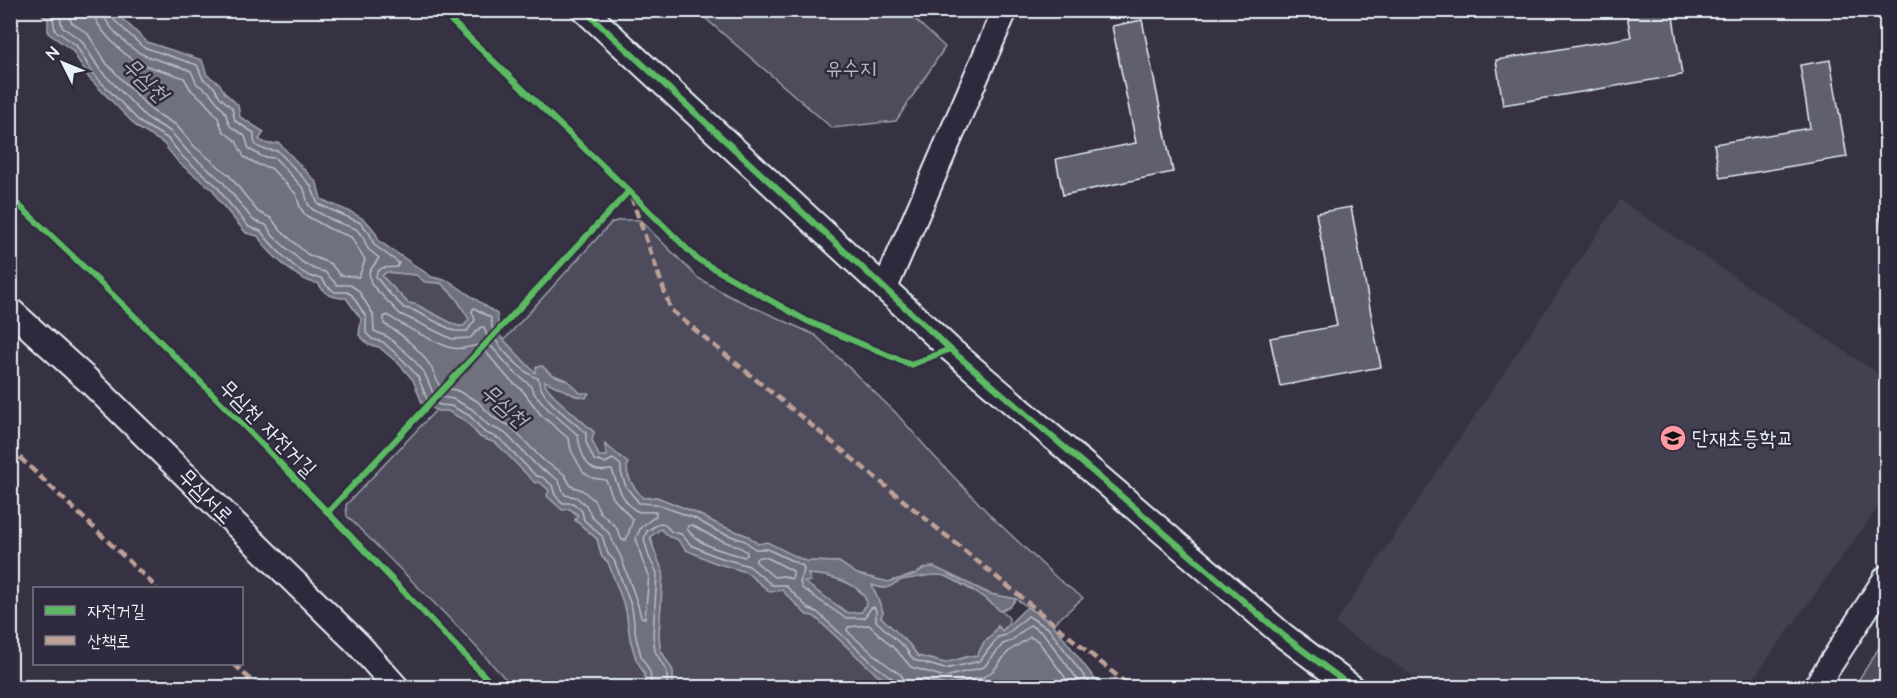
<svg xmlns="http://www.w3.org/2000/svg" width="1897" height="698" viewBox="0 0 1897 698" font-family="'Architects Daughter','Poor Story',sans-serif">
	<rect width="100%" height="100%" fill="#363244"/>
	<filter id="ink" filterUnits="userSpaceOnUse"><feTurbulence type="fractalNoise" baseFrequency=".0167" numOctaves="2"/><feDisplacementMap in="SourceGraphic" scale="12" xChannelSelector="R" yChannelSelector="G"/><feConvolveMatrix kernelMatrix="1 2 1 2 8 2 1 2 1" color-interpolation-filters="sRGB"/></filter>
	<g filter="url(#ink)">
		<!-- built -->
		<path fill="#433f51" d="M 1620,200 L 1886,379 L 1886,497 L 1747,687 L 1430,687 L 1335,624 Z"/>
		<!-- green -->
		<path fill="#4d4b5c" stroke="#9a9eaa" stroke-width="1.5" d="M 697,11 L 906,11 L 945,47 L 896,121 L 832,128 Z
			M 620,220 L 640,220 L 698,278 L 729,296 L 815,335 L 895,412 L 932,454 L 993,518 L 1058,579 L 1083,598 L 1053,624 L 1016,599 L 990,594 L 934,567 L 924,568 L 916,574 L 888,582 L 857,574 L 839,562 L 805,561 L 758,544 L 748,536 L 719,525 L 696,513 L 657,497 L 643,499 L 632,485 L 626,470 L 605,446 L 607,457 L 599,457 L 592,440 L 594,432 L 558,400 L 545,385 L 545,380 L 576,396 L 580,393 L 568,381 L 551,374 L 542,366 L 536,374 L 504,340 L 611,223 Z
			M 386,272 L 417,275 L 425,282 L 441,283 L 456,298 L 470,319 L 464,326 L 457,326 L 415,304 L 408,303 L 382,276 Z
			M 436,410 L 448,411 L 466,421 L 480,437 L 496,443 L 578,516 L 575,520 L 597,539 L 602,557 L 608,562 L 626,610 L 630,638 L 636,659 L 644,673 L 646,687 L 513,687 L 456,625 L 347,516 L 346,505 Z
			M 661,529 L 713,562 L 746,572 L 770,591 L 782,590 L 807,615 L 814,616 L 874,672 L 896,687 L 673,687 L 673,671 L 660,649 L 659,633 L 663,572 L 655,555 L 651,536 Z
			M 807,574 C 827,575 859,581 867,602 L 862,612 L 848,613 L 803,582 Z
			M 924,575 L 942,575 L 950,578 L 991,601 L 1009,618 L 1008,625 L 1002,631 L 998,626 L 990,638 L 984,642 L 977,656 L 970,656 L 945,663 L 918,656 L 909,644 L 880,617 L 883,612 L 872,585 C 890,593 889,583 904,579 C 911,578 917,577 924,575 Z
			M 1886,637 L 1886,687 L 1854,687 Z"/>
		<!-- water -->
		<path fill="#70717f" stroke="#a0a4af" stroke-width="1.5" fill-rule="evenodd" d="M 38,11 L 114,11 L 147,42 L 202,60 L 207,75 L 219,83 L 225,93 L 238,105 L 240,117 L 264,132 L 259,140 L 268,144 L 279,143 L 317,183 L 321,199 C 344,211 371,214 379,241 L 432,277 L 449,281 L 497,314 L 500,336 L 535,373 L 536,367 L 542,366 L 551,374 L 568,381 L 580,393 L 589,393 L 586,398 L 576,396 L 545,381 L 545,385 L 558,400 L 594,432 L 592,440 L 599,456 L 607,456 L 605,444 L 628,463 C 624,477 635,488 643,498 L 657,497 L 696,513 L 719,525 L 748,536 L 758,544 L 767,542 L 805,561 L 839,562 L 857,574 L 888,582 L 916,574 L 924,568 L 934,567 L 990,594 L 1016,599 L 1010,607 L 1000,611 C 990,600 953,576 939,575 C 928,574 918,578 907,579 C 889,581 895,593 872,585 L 883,612 L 881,617 L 909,644 L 918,656 L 945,663 L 970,656 L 977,656 L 984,642 L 990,638 L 998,626 L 1002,631 L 1027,607 L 1053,624 L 1101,687 L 896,687 L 874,672 L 814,616 L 807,615 L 782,590 L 770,592 L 746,572 L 713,562 L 686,550 L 677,539 L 669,537 L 661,529 L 651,536 L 650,539 L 663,572 L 659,633 L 660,649 L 673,671 L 673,687 L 646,687 L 644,673 L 636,659 L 630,638 L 626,610 L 608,562 L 602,557 L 597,539 L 575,520 L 578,515 L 570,509 L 562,510 L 547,496 L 549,490 L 539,482 L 535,483 L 496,443 L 480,437 L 466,421 L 448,411 L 438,411 L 422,403 L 413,380 L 400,365 L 379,347 L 369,345 L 359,335 L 361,319 L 346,298 C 332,298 325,295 318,283 C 301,284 265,250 258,236 L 246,233 L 219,201 L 213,190 L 179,163 L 163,143 L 138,128 L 89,78 L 72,50 L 48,33 L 48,20 ZM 386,272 L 416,275 L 425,282 L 441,283 L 456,298 L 469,319 L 464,326 L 457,326 L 415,304 L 408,303 L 382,276 ZM 808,574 C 828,575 859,581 867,602 L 862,612 L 848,613 L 804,582 L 811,581 Z"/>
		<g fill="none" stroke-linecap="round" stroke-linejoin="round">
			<!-- shore -->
			<path stroke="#b8bec8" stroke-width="1.5" d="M 47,10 L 53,18 L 55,30 L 76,45 L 94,75 L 141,123 L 167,138 L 184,158 L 217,186 L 224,197 L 249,227 L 261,231 C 270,244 297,272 312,277 C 315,278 318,277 321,278 L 327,286 L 335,292 L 347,292 L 352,295 L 366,317 L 366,333 L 372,339 L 383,342 L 404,361 L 418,377 L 427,399 L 440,405 L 451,406 L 470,416 L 484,432 L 500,439 L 536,476 L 542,477 L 552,485 L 555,495 L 563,503 L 573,503 L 582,511 L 584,520 L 602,536 L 608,554 L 614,560 L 632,608 L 636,637 L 641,656 L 650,672 L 652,688
				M 57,10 L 60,16 L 62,27 L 81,40 L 100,70 L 146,117 L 171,132 L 189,153 L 222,181 L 253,220 L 266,225 L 273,236 L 302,262 L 314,269 L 325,272 L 337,285 L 350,285 L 358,290 L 373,314 L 374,331 L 388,337 L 410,356 L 424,372 L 433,393 L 442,397 L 453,399 L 472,409 L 488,425 L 505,433 L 539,468 L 547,472 L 558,480 L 565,495 L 576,497 L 586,505 L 592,517 L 608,532 L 621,557 L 638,605 L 641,617 L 645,618 L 649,575 L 642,560 L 636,538 L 641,527 L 656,516 L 656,512 C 650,511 643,513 637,511 C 623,504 617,484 612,470 C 608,470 602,471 597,470 C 584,467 579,446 578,435 L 548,409 L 534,393 L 530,385 L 514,372 L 490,345 L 484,327 L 481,327 L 470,338 L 452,339 L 400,314 L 371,284 L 369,272 L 379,258 L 368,249 L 363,237 L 356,229 L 334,221 L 312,209 L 308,204 L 304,189 L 275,158 L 263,157 L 249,149 L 245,136 L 230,126 L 225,112 L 209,92 L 197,84 L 191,71 C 175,64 157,61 142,54 C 130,49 103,23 102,10
				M 68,10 L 71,22 L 88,34 L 107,64 L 151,110 L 176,125 L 195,147 L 229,175 L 258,212 L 271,218 L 280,230 L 307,254 L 331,264 L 340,275 L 359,277 L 365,260 L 351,237 L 330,229 L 305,215 L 300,207 L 296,194 L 271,168 L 259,165 L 244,157 L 236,141 L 223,131 L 217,116 L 202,99 L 191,90 L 184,78 C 169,72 153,69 139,63 C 124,56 94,27 93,10
				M 110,10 L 115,21 L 143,47 L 197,65 L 203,79 L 214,87 L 220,97 L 232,108 L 235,121 L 254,133 C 252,151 264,149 278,151 L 311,186 L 318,204 L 361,223 L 370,234 L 374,245 L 399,263 L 397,267 L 382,268 L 377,272 L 376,277 L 389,293 L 404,308 L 413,310 L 454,331 L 467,331 L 475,320 L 472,311 L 474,308 L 491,318 C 492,324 492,330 494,336 C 498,348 527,376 538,378 C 541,401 570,418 586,433 L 586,442 L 594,460 L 605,463 L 613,459 L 621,465 L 621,472 L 626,487 L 639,503 L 656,504 L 694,518 L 717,531 L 745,541 L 755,549 L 767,549 L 803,566 L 804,570 L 800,582 L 802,588 L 845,618 L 864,618 L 871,608 L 874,607 L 876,611 L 876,621 L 905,648 L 914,660 L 945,669 L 980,661 L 998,637 L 1006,635 L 1028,616 L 1049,629 L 1093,688
				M 388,315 C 395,322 442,346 452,348 C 462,350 471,346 480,345 L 508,378 L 523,391 L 541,415 L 569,439 L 571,450 L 583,472 L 592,478 L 606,480 L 613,498 L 633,520 L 626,540 L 622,540 L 616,527 L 600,512 L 594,500 L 582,490 L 571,486 L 564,474 L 543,460 L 510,426 L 494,418 L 477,401 L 456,390 L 440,387 C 437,381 435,375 432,369 C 423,352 401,333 384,324 L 384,317 Z
				M 692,525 L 713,537 L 741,548 L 747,552 L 747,555 L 744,557 C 724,551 700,547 687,529 L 688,526 Z
				M 759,557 L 766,557 L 793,571 L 793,577 L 791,579 L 784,576 L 774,577 L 756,562 L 756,559 Z
				M 667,688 L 667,672 L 655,651 L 653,634 L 657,573 L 649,557 L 644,539 L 647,531 L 660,523 L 665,525 L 672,532 L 681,534 L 691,545 L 715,556 L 749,566 L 772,585 L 785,585 L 809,609 L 817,612 L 877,667 L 896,681 L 898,688
				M 906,688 L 905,681 L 901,675 L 882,661 L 850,634 L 847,630 L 848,627 L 869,625 L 899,653 L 911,667 L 945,677 L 984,667 L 1003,644 L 1011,641 L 1030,625 L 1044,634 L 1084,688
				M 915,688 L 915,681 L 917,679 L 947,685 L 984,677 L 994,670 L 1008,652 L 1030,637 L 1038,641 L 1073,688"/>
		</g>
		<!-- building -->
		<path fill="#605e6e" stroke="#e8f1f8" stroke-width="1.5" d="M 1626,10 L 1672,10 L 1682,75 L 1503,105 L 1496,60 L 1631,37 Z
			M 1142,20 L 1173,172 L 1063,195 L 1056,159 L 1136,143 L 1112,26 Z
			M 1830,60 L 1847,157 L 1720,178 L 1714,144 L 1810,128 L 1800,65 Z
			M 1351,207 L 1381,367 L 1280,386 L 1270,338 L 1337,326 L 1316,213 Z
			M 1886,212 L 1886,250 L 1880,213 Z"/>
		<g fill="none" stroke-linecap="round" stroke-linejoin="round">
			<defs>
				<path id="street" d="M 584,10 L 950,349 L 1284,636 L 1353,688
					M 885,288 L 1005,10
					M 10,310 L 91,383 L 358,644 L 397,688
					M 1815,688 L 1886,578"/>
			</defs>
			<!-- street casing -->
			<use href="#street" stroke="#e8f1f8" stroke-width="28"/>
			<!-- street -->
			<use href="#street" stroke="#2f2a3d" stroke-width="24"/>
			<!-- quiet -->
			<path stroke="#bda197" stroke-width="4.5" stroke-dasharray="9 4.5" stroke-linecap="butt" d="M 631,196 L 671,310 L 1132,688
				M 10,448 L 157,588
				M 234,664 L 259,688"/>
			<defs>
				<path id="cycleway" d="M 440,10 L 629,191 L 697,259 L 807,321 L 911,365 L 950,349
					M 584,10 L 950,349 L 1284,636 L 1353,688
					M 10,197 C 179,354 337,522 496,688
					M 328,512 L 629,191"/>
			</defs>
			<!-- cycleway casing -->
			<use href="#cycleway" stroke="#2f2a3d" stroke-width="10"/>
			<!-- cycleway -->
			<use href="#cycleway" stroke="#5cba63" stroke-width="6"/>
		</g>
	</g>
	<!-- icons -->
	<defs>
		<symbol id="school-disc" viewBox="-11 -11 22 22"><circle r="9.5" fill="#ff9aa2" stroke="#2f2a3d"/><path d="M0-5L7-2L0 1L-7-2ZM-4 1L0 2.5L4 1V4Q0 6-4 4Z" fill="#111"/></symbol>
	</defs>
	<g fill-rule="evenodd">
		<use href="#school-disc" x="1658" y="423" width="30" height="30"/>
	</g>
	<g text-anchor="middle" stroke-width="5" stroke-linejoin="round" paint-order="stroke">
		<!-- park labels -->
		<g font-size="21" fill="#b2b7c1" stroke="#2f2a3d">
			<text x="851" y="75">유수지</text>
		</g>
		<!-- street labels -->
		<g font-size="21" fill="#e8f1f8" stroke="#2f2a3d">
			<text transform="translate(268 428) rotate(45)" y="7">무심천 자전거길</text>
			<text transform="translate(206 496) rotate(45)" y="7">무심서로</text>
		</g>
		<!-- poi labels -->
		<g font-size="21" fill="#e8f1f8" stroke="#2f2a3d" text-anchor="start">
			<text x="1692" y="445">단재초등학교</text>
		</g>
		<!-- water labels -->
		<g font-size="22" font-style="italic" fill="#b2b7c2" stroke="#2f2a3d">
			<text transform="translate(146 79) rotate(44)" y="8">무심천</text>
			<text transform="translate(505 405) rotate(41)" y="8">무심천</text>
		</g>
	</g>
	<!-- margin -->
	<rect width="1897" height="698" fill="none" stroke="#2f2a3d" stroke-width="36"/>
	<rect x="18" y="18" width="1861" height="662" fill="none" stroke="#e8f1f8" stroke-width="2" filter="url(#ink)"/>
	<!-- legend -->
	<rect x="33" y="587" width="210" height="78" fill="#2f2a3d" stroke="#797a88" stroke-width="1.5"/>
	<rect x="45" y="606" width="30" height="9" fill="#5cba63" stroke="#797a88" stroke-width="1.5"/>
	<text x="87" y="617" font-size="18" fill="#e8f1f8">자전거길</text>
	<rect x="45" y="636" width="30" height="9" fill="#bda197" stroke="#797a88" stroke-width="1.5"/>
	<text x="87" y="647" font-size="18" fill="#e8f1f8">산책로</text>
	<!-- north arrow -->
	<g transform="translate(63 63) rotate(313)" stroke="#2f2a3d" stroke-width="4.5" paint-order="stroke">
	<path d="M0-4.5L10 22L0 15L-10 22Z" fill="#e8f1f8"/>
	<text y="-9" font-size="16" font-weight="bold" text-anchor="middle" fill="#e8f1f8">N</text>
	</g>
</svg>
